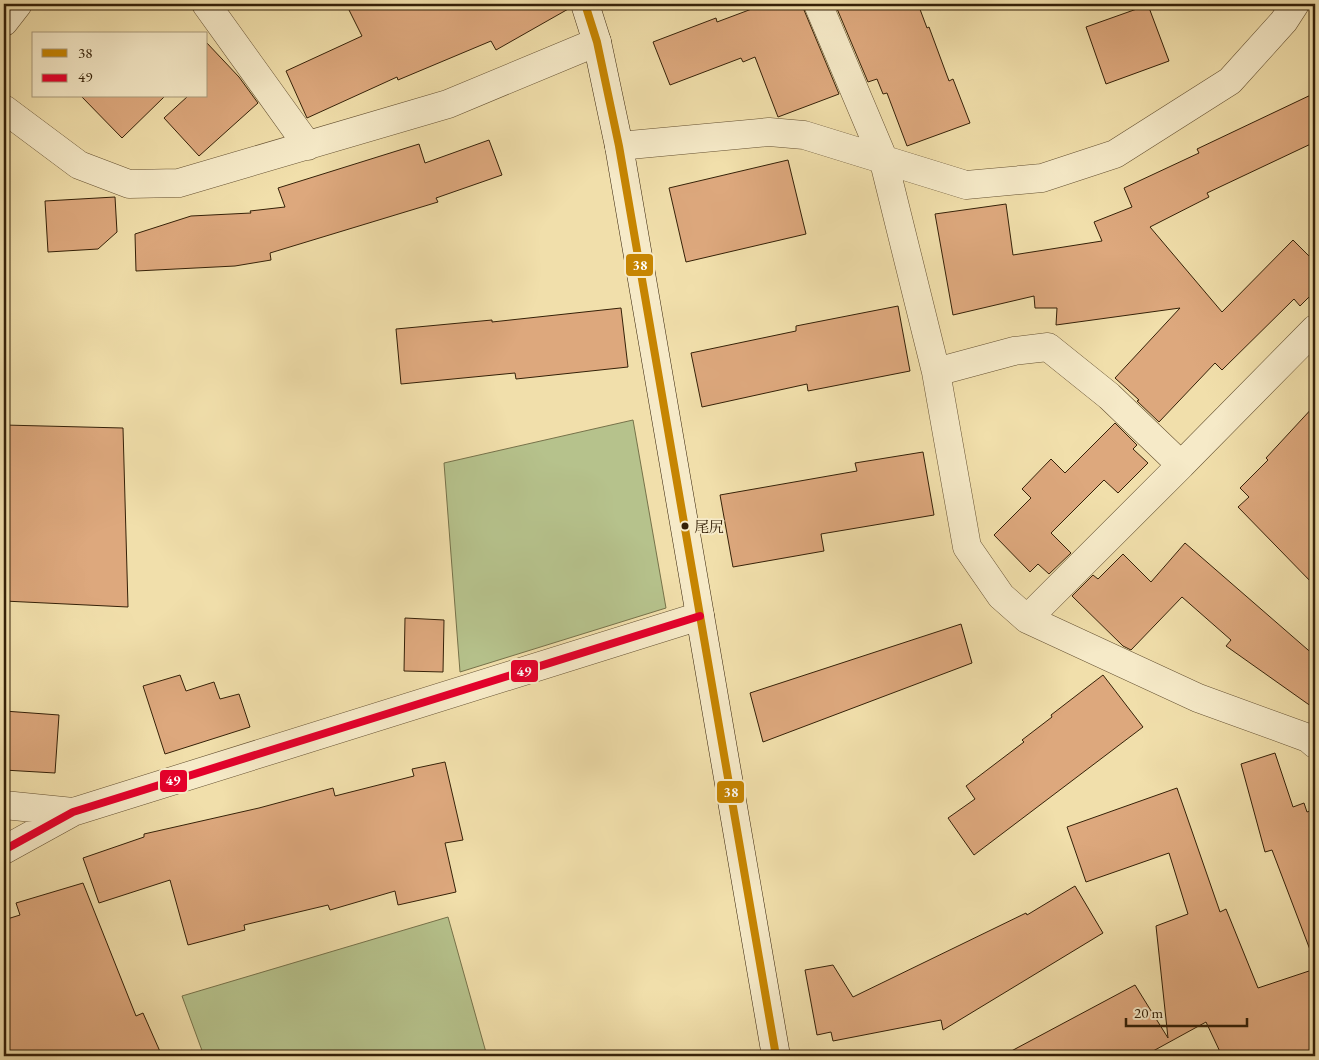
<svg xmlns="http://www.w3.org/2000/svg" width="1319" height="1060" viewBox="0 0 1319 1060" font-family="'EB Garamond','Noto Serif JP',serif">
	<rect width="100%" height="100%" fill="#f1dfab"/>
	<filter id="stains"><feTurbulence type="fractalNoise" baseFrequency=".004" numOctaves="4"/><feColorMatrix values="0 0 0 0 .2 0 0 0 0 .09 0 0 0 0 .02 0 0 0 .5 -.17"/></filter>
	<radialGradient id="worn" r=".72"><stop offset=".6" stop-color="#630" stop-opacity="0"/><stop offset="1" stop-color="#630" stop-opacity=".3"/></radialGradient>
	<!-- green -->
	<path fill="#b6c28c" stroke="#76724a" d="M 633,420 L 666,608 L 460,672 L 444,463 Z
		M 448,917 L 487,1056 L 204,1056 L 182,996 Z"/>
	<!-- building -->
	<path fill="#dda87d" stroke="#352108" d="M 346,4 L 570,4 L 570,8 L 496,50 L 491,41 L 398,80 L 397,77 L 307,118 L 286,71 L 362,36 Z
		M 765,4 L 803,4 L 804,10 L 839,94 L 778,117 L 755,57 L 743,62 L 741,58 L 670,85 L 653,42 L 716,18 L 717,22 Z
		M 835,4 L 918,4 L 927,28 L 929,27 L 949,81 L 953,79 L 970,123 L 907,146 L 887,93 L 883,94 L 877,79 L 868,82 Z
		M 1148,5 L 1169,61 L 1106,84 L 1086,27 Z
		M 206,42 L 239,77 L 258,103 L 199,156 L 164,118 L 188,96 L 206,96 Z
		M 1315,93 L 1315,142 L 1207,193 L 1209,197 L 1150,227 L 1222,312 L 1293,240 L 1315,262 L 1315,291 L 1300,306 L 1294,299 L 1222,370 L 1215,363 L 1159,422 L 1137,401 L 1139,400 L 1115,378 L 1180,308 L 1056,325 L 1057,308 L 1035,308 L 1034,296 L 953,315 L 935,214 L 1006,204 L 1013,255 L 1102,241 L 1094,222 L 1132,207 L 1124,188 L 1199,153 L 1197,149 Z
		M 81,96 L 165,96 L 122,138 Z
		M 489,140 L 502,175 L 436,198 L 438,202 L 270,253 L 271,260 L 235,266 L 136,271 L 135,234 L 191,216 L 251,213 L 250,211 L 285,207 L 278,188 L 419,144 L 425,163 Z
		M 788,160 L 806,234 L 686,262 L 669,188 Z
		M 115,197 L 117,232 L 98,249 L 48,252 L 45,201 Z
		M 898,306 L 910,371 L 808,391 L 807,384 L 702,407 L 691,353 L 796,331 L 796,326 Z
		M 621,308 L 628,367 L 516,379 L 515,373 L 401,384 L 396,329 L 492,320 L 492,322 Z
		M 1315,405 L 1315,586 L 1238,507 L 1249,497 L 1240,488 L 1268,460 L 1266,458 Z
		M 1115,423 L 1137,445 L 1133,449 L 1148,463 L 1118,493 L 1104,480 L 1051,533 L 1071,553 L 1049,574 L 1038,564 L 1030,572 L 994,535 L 1031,498 L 1022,489 L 1051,459 L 1065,473 Z
		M 4,425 L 123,428 L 128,607 L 4,601 Z
		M 923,452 L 934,515 L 821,534 L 824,551 L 733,567 L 720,495 L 857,471 L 855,463 Z
		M 1185,543 L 1315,656 L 1315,709 L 1226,646 L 1231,640 L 1182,597 L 1131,650 L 1123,646 L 1072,596 L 1093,575 L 1098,579 L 1123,554 L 1151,582 Z
		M 405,618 L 444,620 L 443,672 L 404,671 Z
		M 961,624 L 972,663 L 763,742 L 750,693 Z
		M 180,675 L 186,691 L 214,682 L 220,699 L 239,694 L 250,727 L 165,754 L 143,686 Z
		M 1103,675 L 1143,727 L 974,855 L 948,818 L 975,799 L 966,786 L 1024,742 L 1022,740 L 1052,717 L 1051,715 Z
		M 4,711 L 59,715 L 55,773 L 4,770 Z
		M 1275,753 L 1293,807 L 1304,803 L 1307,812 L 1315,809 L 1315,955 L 1312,955 L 1272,850 L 1265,852 L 1241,764 Z
		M 445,762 L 463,840 L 445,843 L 456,892 L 398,905 L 395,891 L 330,910 L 328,905 L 244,925 L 245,930 L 188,945 L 170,880 L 99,903 L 83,858 L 144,837 L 144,834 L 259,808 L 333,788 L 335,796 L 414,776 L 412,769 Z
		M 1177,788 L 1220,912 L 1226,909 L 1258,988 L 1315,969 L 1315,1056 L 1222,1056 L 1206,1022 L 1144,1056 L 1002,1056 L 1135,985 L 1168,1038 L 1156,926 L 1188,914 L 1169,853 L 1086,882 L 1067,827 Z
		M 83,883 L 136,1016 L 143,1013 L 162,1056 L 4,1056 L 4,920 L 20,915 L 16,903 Z
		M 1075,886 L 1103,933 L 943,1030 L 941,1020 L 833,1041 L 831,1032 L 817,1035 L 805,970 L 833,965 L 853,997 L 1026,913 L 1027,915 Z"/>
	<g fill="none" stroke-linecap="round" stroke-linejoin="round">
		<defs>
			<path id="street" d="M 206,4 L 308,146
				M 818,4 L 883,158 L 936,372 L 967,547 L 1001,596 L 1027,619 L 1198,698 L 1308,738 L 1315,744
				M 4,22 L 18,4
				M 4,109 L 79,165 L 129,184 L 179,183 L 448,104 L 597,42
				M 619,146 L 769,132 L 804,135 L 966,185 L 1042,178 L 1115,154 L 1230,81 L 1284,21 L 1295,4
				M 936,372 L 1014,351 L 1048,347 L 1109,396 L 1181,465 L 1315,329
				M 1027,619 L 1181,465
				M 4,805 L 73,812
				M 4,850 L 73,812 L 700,616"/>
			<path id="secondary" d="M 585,4 L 597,42 L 619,146 L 776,1056"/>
		</defs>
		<!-- street casing -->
		<use href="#street" stroke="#645031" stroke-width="29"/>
		<!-- secondary casing -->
		<use href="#secondary" stroke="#352108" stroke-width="29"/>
		<!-- street -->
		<use href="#street" stroke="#f6eac8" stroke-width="28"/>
		<!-- secondary -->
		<use href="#secondary" stroke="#f6eac8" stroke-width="28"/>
		<defs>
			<path id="bus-1" d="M 585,4 L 597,42 L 619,146 L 776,1056"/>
			<path id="bus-2" d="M 4,850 L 73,812 L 700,616"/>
		</defs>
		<!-- bus-1 casing -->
		<use href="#bus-1" stroke="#f6eac8" stroke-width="11"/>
		<!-- bus-2 casing -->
		<use href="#bus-2" stroke="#f6eac8" stroke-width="11"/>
		<!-- bus-1 -->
		<use href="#bus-1" stroke="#c68502" stroke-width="8"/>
		<!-- bus-2 -->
		<use href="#bus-2" stroke="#e4002b" stroke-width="8"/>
	</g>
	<!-- markers -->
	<circle fill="#352108" stroke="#f6eac8" stroke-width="2" cx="685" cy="526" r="4.5"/>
	<g text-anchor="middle" stroke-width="4" stroke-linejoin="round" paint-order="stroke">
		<!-- bus labels -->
		<g font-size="15" fill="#352108" stroke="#f6eac8" text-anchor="start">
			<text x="694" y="532">尾尻</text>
		</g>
	</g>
	<g stroke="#f6eac8" stroke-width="2">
		<rect x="625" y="253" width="29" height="24" rx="5" fill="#c68502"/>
		<rect x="510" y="659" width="29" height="24" rx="5" fill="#e4002b"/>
		<rect x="159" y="769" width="29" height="24" rx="5" fill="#e4002b"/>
		<rect x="716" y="780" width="29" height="24" rx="5" fill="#c68502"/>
	</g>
	<g font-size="14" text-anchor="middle" font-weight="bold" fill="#fff">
		<text x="640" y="270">38</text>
		<text x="524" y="676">49</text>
		<text x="173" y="785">49</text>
		<text x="731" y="797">38</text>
	</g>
	<!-- margin -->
	<rect width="1319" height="1060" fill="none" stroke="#f1dfab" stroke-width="20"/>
	<rect x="5" y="5" width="1309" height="1050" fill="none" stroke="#352108" stroke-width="2.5"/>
	<rect x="10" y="10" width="1299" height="1040" fill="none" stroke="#352108"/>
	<!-- legend -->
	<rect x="32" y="32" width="175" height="65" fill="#f6eac8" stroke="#a99a7b"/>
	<rect x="42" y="49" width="25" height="8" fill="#c68502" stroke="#a99a7b"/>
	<text x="78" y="58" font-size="15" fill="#352108">38</text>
	<rect x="42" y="74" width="25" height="8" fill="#e4002b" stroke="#a99a7b"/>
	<text x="78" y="82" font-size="15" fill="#352108">49</text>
	<!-- scale -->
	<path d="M1126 1018v8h121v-8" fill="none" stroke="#352108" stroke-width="2.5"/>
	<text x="1134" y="1018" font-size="15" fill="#352108" stroke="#f6eac8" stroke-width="4" paint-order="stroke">20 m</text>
	<rect width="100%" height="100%" filter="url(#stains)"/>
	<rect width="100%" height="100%" fill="url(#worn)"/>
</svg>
